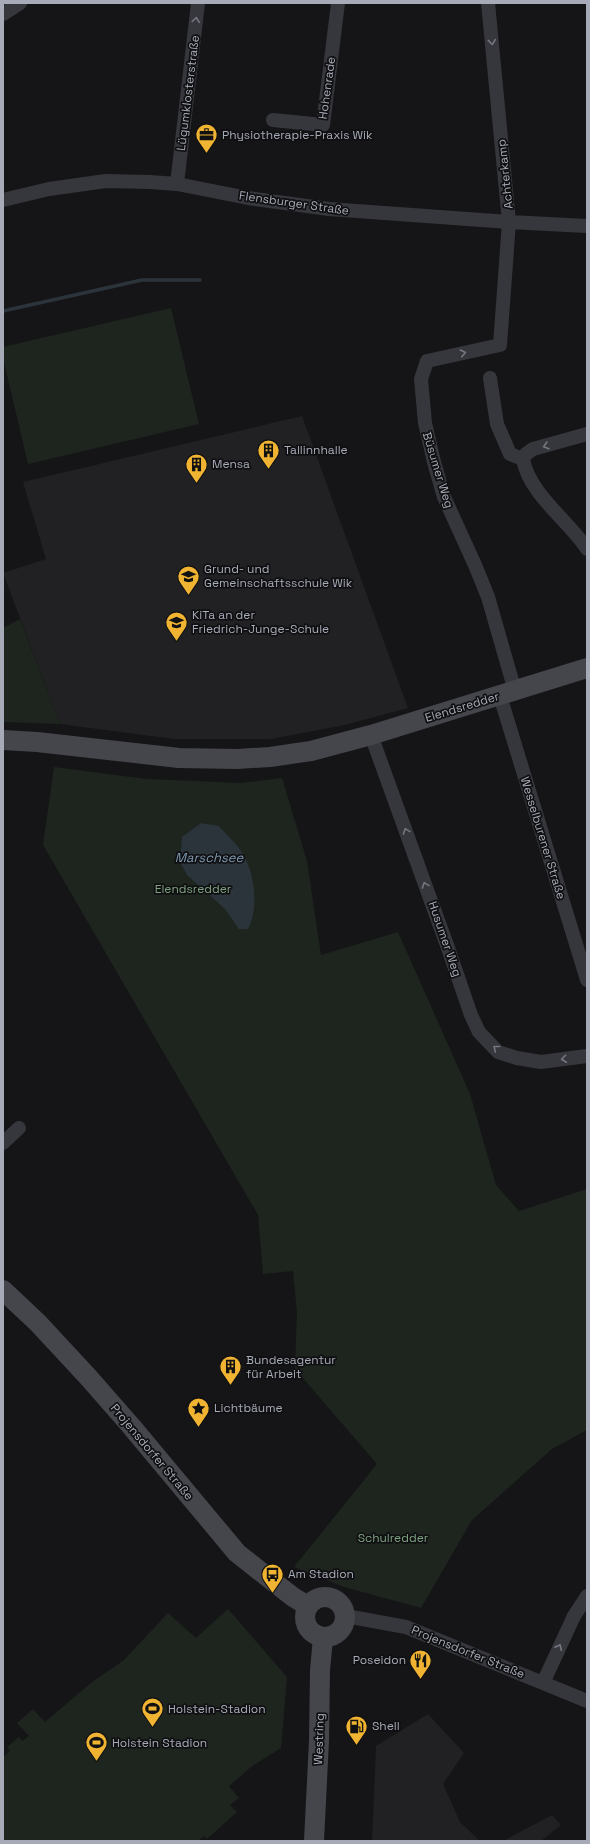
<svg xmlns="http://www.w3.org/2000/svg" width="590" height="1844" viewBox="0 0 590 1844" font-family="'Space Grotesk',sans-serif">
	<rect width="100%" height="100%" fill="#151517"/>
	<!-- built -->
	<path fill="#212124" d="M 302,416 L 408,708 L 345,725 L 271,739 L 174,739 L 60,724 L 3,573 L 46,559 L 23,482 Z
		M 428,1714 L 464,1753 L 443,1784 L 460,1822 L 480,1841 L 372,1841 L 376,1746 Z
		M 552,1815 L 561,1825 L 541,1841 L 503,1841 Z"/>
	<!-- green -->
	<path fill="#1d251e" d="M 171,308 L 199,424 L 28,464 L 3,358 L 3,347 Z
		M 20,619 L 60,724 L 3,722 L 3,628 Z
		M 54,767 L 147,779 L 241,783 L 282,778 L 307,861 L 321,955 L 398,932 L 470,1094 L 496,1185 L 519,1211 L 587,1189 L 587,1430 L 552,1449 L 472,1520 L 421,1608 L 344,1587 L 294,1567 L 377,1464 L 295,1369 L 297,1312 L 293,1271 L 263,1274 L 258,1215 L 43,845 Z
		M 228,1609 L 287,1677 L 281,1748 L 251,1767 L 229,1786 L 239,1798 L 230,1805 L 237,1812 L 207,1839 L 204,1836 L 198,1841 L 3,1841 L 3,1757 L 10,1751 L 7,1747 L 19,1737 L 22,1741 L 29,1736 L 17,1723 L 33,1709 L 45,1722 L 92,1682 L 124,1660 L 168,1613 L 196,1638 Z"/>
	<!-- water -->
	<path fill="#2b333b" d="M 201,823 L 219,826 C 227,835 237,844 243,854 C 255,875 259,908 248,929 L 239,929 L 225,909 L 187,875 L 180,862 L 182,837 Z"/>
	<g fill="none" stroke-linecap="round" stroke-linejoin="round">
		<!-- stream -->
		<path stroke="#2b333b" stroke-width="3.5" d="M 3,311 L 142,280 L 200,280"/>
		<!-- street -->
		<path stroke="#36373c" stroke-width="14" d="M 488,3 L 509,222 L 500,345 L 427,361 L 421,379 L 425,423 L 434,462 L 444,497 L 475,565 L 488,597 L 515,691
			M 3,14 L 20,3
			M 273,120 L 323,125 L 338,3
			M 177,184 L 198,3
			M 3,200 L 49,189 L 106,181 L 150,182 L 177,184 L 248,198 L 329,209 L 509,222 L 587,226
			M 490,378 L 497,424 L 510,454 L 523,459
			M 523,459 C 529,494 569,521 587,549
			M 523,459 L 526,454 L 533,449 L 587,434
			M 500,696 L 587,980
			M 371,735 L 448,948 L 471,1015 L 479,1032 L 498,1052 L 517,1058 L 541,1062 L 587,1056
			M 3,1143 L 19,1128
			M 346,1616 L 406,1627 L 587,1701
			M 543,1683 L 574,1616 L 587,1596"/>
		<!-- secondary -->
		<path stroke="#44464c" stroke-width="20" d="M 3,740 L 37,742 L 179,758 L 237,759 L 270,757 L 311,751 L 371,735 L 587,668
			M 3,1290 L 38,1323 L 89,1378 L 131,1426 L 237,1553 L 293,1597 L 308,1606
			M305 1617a20 20 0 1 1 40 0a20 20 0 1 1-40 0Z
			M 314,1841 L 319,1741 L 320,1670 L 323,1638"/>
	</g>
	<!-- one-way arrows -->
	<defs><path id="oneway-chevron" d="M-2-3.5L2.5 0L-2 3.5" fill="none" stroke-width="1.6" stroke-linecap="round" stroke-linejoin="round"/></defs>
	<g stroke="#747780">
		<use href="#oneway-chevron" transform="translate(196 20) rotate(-83)"/>
		<use href="#oneway-chevron" transform="translate(492 42) rotate(84)"/>
		<use href="#oneway-chevron" transform="translate(463 353) rotate(-12)"/>
		<use href="#oneway-chevron" transform="translate(546 446) rotate(164)"/>
		<use href="#oneway-chevron" transform="translate(406 831) rotate(-110)"/>
		<use href="#oneway-chevron" transform="translate(425 885) rotate(-110)"/>
		<use href="#oneway-chevron" transform="translate(496 1048) rotate(-141)"/>
		<use href="#oneway-chevron" transform="translate(564 1059) rotate(173)"/>
		<use href="#oneway-chevron" transform="translate(559 1647) rotate(-65)"/>
	</g>
	<!-- icons -->
	<defs>
		<symbol id="office-pin" viewBox="-11 -11 22 30"><path d="M0 17L-7.5 6A9.5 9.5 0 1 1 7.5 6Z" fill="#f1b432" stroke="#101012"/><path d="M-6-3h4V-5.5h4V-3h4V5H-6ZM-1-4.5V-3h2v-1.5ZM-6 0V1H6V0Z" fill="#111"/></symbol>
		<symbol id="building-pin" viewBox="-11 -11 22 30"><path d="M0 17L-7.5 6A9.5 9.5 0 1 1 7.5 6Z" fill="#f1b432" stroke="#101012"/><path d="M-4-6H4V6H1V3H-1V6H-4ZM-2.5-4.3h1.7v1.8h-1.7ZM.8-4.3h1.7v1.8H.8ZM-2.5-1h1.7V.8h-1.7ZM.8-1h1.7V.8H.8Z" fill="#111"/></symbol>
		<symbol id="school-pin" viewBox="-11 -11 22 30"><path d="M0 17L-7.5 6A9.5 9.5 0 1 1 7.5 6Z" fill="#f1b432" stroke="#101012"/><path d="M0-5L7-2L0 1L-7-2ZM-4 1L0 2.5L4 1V4Q0 6-4 4Z" fill="#111"/></symbol>
		<symbol id="sight-pin" viewBox="-11 -11 22 30"><path d="M0 17L-7.5 6A9.5 9.5 0 1 1 7.5 6Z" fill="#f1b432" stroke="#101012"/><path d="M0-6L1.8-2.2L6-1.7L2.9 1.2L3.7 5.4L0 3.3L-3.7 5.4L-2.9 1.2L-6-1.7L-1.8-2.2Z" fill="#111"/></symbol>
		<symbol id="bus-pin" viewBox="-11 -11 22 30"><path d="M0 17L-7.5 6A9.5 9.5 0 1 1 7.5 6Z" fill="#f1b432" stroke="#101012"/><path d="M-5-6H5V4H4V6H2V4H-2V6H-4V4H-5ZM-3.5-4V0h7V-4ZM-3.5 1.2v1.5H-2V1.2ZM2 1.2v1.5H3.5V1.2Z" fill="#111"/></symbol>
		<symbol id="restaurant-pin" viewBox="-11 -11 22 30"><path d="M0 17L-7.5 6A9.5 9.5 0 1 1 7.5 6Z" fill="#f1b432" stroke="#101012"/><path d="M-5-6h1v4h1v-4h1v4h1v-4h1v5L-1.5 .5V6h-2V.5L-5-1ZM5-6V6H3V1.5H1.5Q1.5-4 5-6Z" fill="#111"/></symbol>
		<symbol id="stadium-pin" viewBox="-11 -11 22 30"><path d="M0 17L-7.5 6A9.5 9.5 0 1 1 7.5 6Z" fill="#f1b432" stroke="#101012"/><path d="M0-5a6.5 5 0 1 0 0 10a6.5 5 0 1 0 0-10ZM-3.5-1.8h7v3.6h-7Z" fill="#111"/></symbol>
		<symbol id="fuel-pin" viewBox="-11 -11 22 30"><path d="M0 17L-7.5 6A9.5 9.5 0 1 1 7.5 6Z" fill="#f1b432" stroke="#101012"/><path d="M-5.5-6h7V0h2V4h1.3V-2.5L3-4.5l.8-.8L6-3V5H2.5V1h-1V6h-7ZM-4.2-4.7v3.2H.2V-4.7Z" fill="#111"/></symbol>
	</defs>
	<g fill-rule="evenodd">
		<use href="#office-pin" x="194" y="122" width="25" height="34"/>
		<use href="#building-pin" x="256" y="438" width="25" height="34"/>
		<use href="#building-pin" x="184" y="452" width="25" height="34"/>
		<use href="#school-pin" x="176" y="564" width="25" height="34"/>
		<use href="#school-pin" x="164" y="610" width="25" height="34"/>
		<use href="#building-pin" x="218" y="1354" width="25" height="34"/>
		<use href="#sight-pin" x="186" y="1396" width="25" height="34"/>
		<use href="#bus-pin" x="260" y="1562" width="25" height="34"/>
		<use href="#restaurant-pin" x="408" y="1648" width="25" height="34"/>
		<use href="#stadium-pin" x="140" y="1696" width="25" height="34"/>
		<use href="#fuel-pin" x="344" y="1714" width="25" height="34"/>
		<use href="#stadium-pin" x="84" y="1730" width="25" height="34"/>
	</g>
	<g text-anchor="middle" stroke-width="3.5" stroke-linejoin="round" paint-order="stroke">
		<!-- street labels -->
		<g font-size="12" fill="#a7abb7" stroke="#101012">
			<text transform="translate(327 88) rotate(-82)" y="4">Hohenrade</text>
			<text transform="translate(188 93) rotate(-83)" y="4">Lügumklosterstraße</text>
			<text transform="translate(505 174) rotate(-96)" y="4">Achterkamp</text>
			<text transform="translate(294 203) rotate(8)" y="4">Flensburger Straße</text>
			<text transform="translate(438 470) rotate(73)" y="4">Büsumer Weg</text>
			<text transform="translate(462 707) rotate(-17)" y="4">Elendsredder</text>
			<text transform="translate(543 838) rotate(73)" y="4">Wesselburener Straße</text>
			<text transform="translate(445 939) rotate(71)" y="4">Husumer Weg</text>
			<text transform="translate(152 1452) rotate(50)" y="4">Projensdorfer Straße</text>
			<text transform="translate(468 1652) rotate(22)" y="4">Projensdorfer Straße</text>
			<text transform="translate(319 1739) rotate(-88)" y="4">Westring</text>
		</g>
		<!-- poi labels -->
		<g font-size="12" fill="#a7abb7" stroke="#101012" text-anchor="start">
			<text x="222" y="139">Physiotherapie-Praxis Wik</text>
			<text x="284" y="454">Tallinnhalle</text>
			<text x="212" y="468">Mensa</text>
			<text x="204" y="573">Grund- und<tspan x="204" dy="14">Gemeinschaftsschule Wik</tspan></text>
			<text x="192" y="619">KiTa an der<tspan x="192" dy="14">Friedrich-Junge-Schule</tspan></text>
			<text x="246" y="1364">Bundesagentur<tspan x="246" dy="14">für Arbeit</tspan></text>
			<text x="214" y="1412">Lichtbäume</text>
			<text x="288" y="1578">Am Stadion</text>
			<text x="406" y="1664" text-anchor="end">Poseidon</text>
			<text x="168" y="1713">Holstein-Stadion</text>
			<text x="372" y="1730">Shell</text>
			<text x="112" y="1747">Holstein Stadion</text>
		</g>
		<!-- park labels -->
		<g font-size="12" fill="#7ea280" stroke="#101012">
			<text x="193" y="893">Elendsredder</text>
			<text x="393" y="1542">Schulredder</text>
		</g>
		<!-- water labels -->
		<g font-size="13" font-style="italic" fill="#7e99b2" stroke="#101012">
			<text x="209" y="862">Marschsee</text>
		</g>
	</g>
	<!-- border -->
	<rect width="590" height="1844" fill="none" stroke="#a7abb7" stroke-width="8"/>
</svg>
